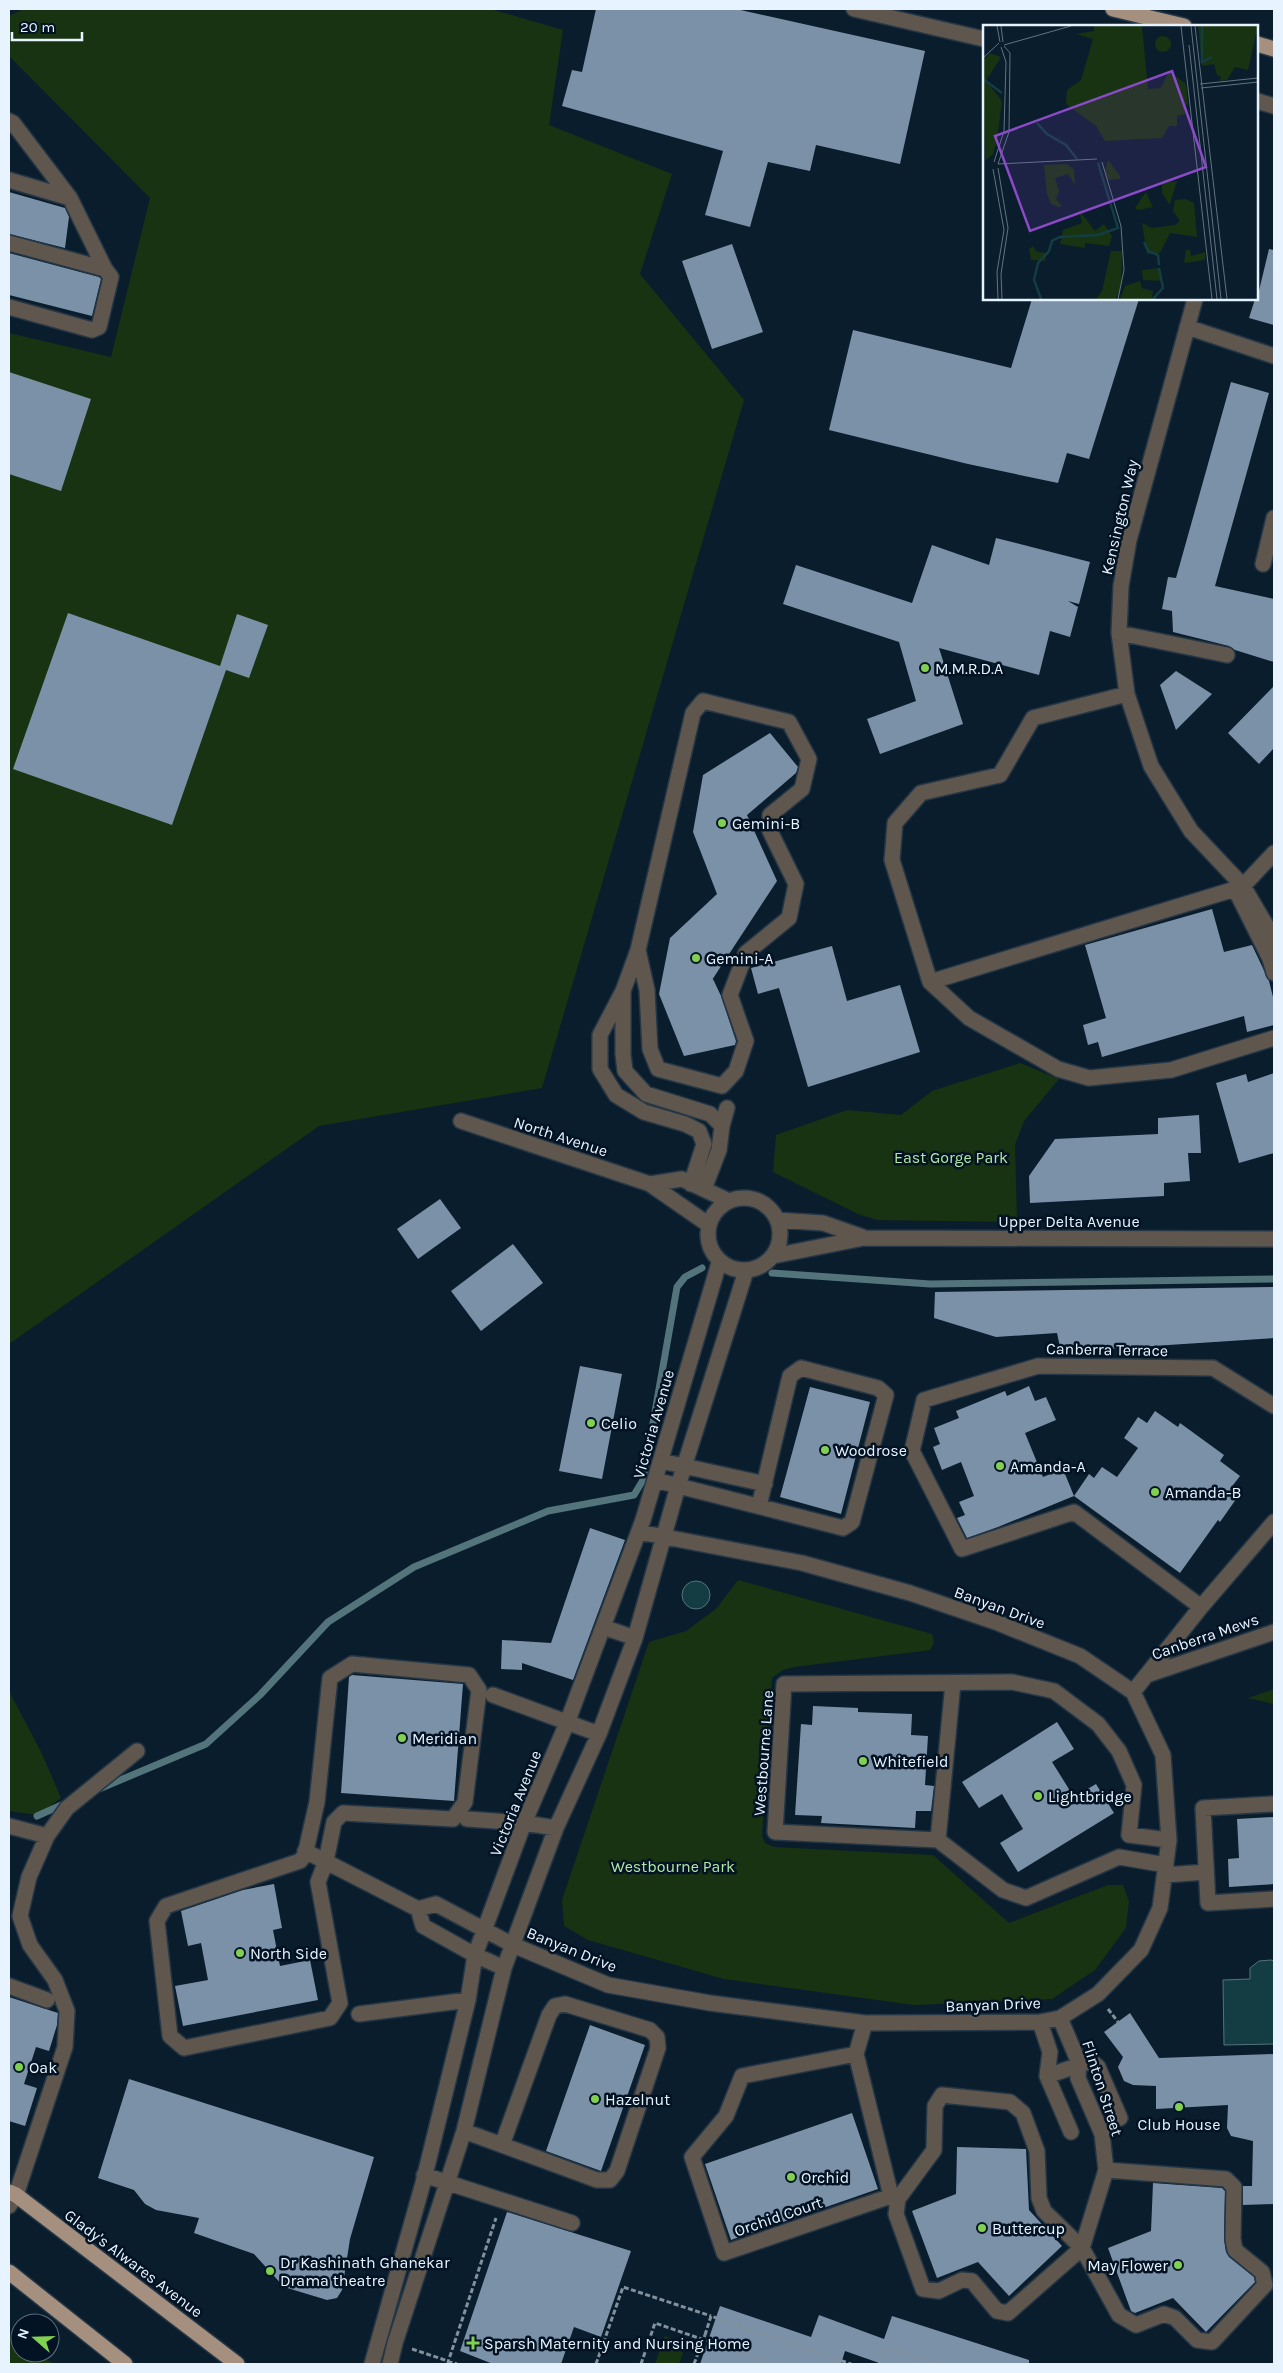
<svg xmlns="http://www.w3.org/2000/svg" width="1283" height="2373" viewBox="0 0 1283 2373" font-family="Karla,sans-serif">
	<rect width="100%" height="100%" fill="#0a1d2d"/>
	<!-- green -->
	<path fill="#183311" d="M 23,9 L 491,9 L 563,30 L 549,125 L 672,174 L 640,274 L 744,400 L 542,1088 L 319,1126 L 9,1344 L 9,333 L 111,357 L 150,198 L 9,56 L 9,16 Z
		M 1020,1063 L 1059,1079 L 1024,1121 L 1015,1145 L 1017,1222 L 877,1220 L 858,1214 L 773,1172 L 776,1135 L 847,1110 L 901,1115 L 932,1091 Z
		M 738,1580 L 932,1634 C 935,1641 934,1644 930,1650 L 794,1667 L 783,1670 L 772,1678 L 762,1836 L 765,1843 L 774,1847 L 933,1855 L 1009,1923 L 1108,1885 L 1123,1885 L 1129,1901 L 1126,1928 L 1095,1970 L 1052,1999 L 914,2005 L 724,1979 L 588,1940 L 564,1926 L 562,1900 L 649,1642 L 686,1631 L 716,1609 Z
		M 1274,1689 L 1274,1704 L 1248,1698 Z
		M 9,1691 L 42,1754 L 61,1798 L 38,1815 L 9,1811 Z
		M 665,2336 L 686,2344 L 679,2364 L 655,2364 Z
		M 9,2337 L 20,2344 L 20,2353 L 35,2353 L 54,2364 L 9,2364 Z"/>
	<!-- water -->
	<path fill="#133d43" stroke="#53747b" d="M682 1595a14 14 0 1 1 28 0a14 14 0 1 1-28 0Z
		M 1271,1960 L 1274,1961 L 1274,2044 L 1224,2045 L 1223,1980 L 1250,1979 L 1250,1968 L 1259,1961 Z"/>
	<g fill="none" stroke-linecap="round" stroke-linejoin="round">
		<!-- stream -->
		<path stroke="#53747b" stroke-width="7" d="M 772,1273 L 930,1284 L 1274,1279
			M 99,1789 L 206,1744 L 260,1695 L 328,1622 L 414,1567 L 548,1511 L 634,1495 L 643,1480 L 677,1287 L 685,1277 L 702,1268
			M 37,1816 L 66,1803"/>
	</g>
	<!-- building -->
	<path fill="#7b91a7" d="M 596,9 L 736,9 L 925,51 L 900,164 L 816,145 L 810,171 L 768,162 L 750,227 L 705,215 L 723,151 L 562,106 L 572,70 L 582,72 Z
		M 9,192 L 65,208 L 69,217 L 65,248 L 9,234 Z
		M 732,244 L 763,332 L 712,349 L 682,261 Z
		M 1269,249 L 1274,250 L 1274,325 L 1249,318 L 1255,299 L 1257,299 Z
		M 9,253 L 99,277 L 101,279 L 92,316 L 9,295 Z
		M 1032,299 L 1139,299 L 1089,459 L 1067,453 L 1058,483 L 968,464 L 829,430 L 853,330 L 1011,368 Z
		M 9,372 L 91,399 L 61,491 L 9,474 Z
		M 1231,382 L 1269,393 L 1215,586 L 1274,599 L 1274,662 L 1235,650 L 1229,646 L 1173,632 L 1172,611 L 1162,609 L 1168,577 L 1176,578 Z
		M 996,538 L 1090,562 L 1079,604 L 1068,601 L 1078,607 L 1070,637 L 1050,631 L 1039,675 L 939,648 L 963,724 L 880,754 L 867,719 L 916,701 L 899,642 L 783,604 L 796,565 L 912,603 L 932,545 L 989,565 Z
		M 68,613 L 220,666 L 237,614 L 268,625 L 249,678 L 226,670 L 172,825 L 13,769 Z
		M 1176,671 L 1212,694 L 1176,730 L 1160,685 Z
		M 1274,686 L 1274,748 L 1259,764 L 1228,733 Z
		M 770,733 L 798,767 L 796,773 L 747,815 L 777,881 L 712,980 L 713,979 L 721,996 L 736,1041 L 735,1045 L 684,1056 L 659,994 L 670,938 L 717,894 L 693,832 L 703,775 Z
		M 1212,909 L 1224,952 L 1252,945 L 1269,981 L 1274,1001 L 1274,1025 L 1247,1032 L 1244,1016 L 1102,1057 L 1098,1042 L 1088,1045 L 1083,1025 L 1106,1018 L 1085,945 Z
		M 832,946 L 847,1001 L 900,985 L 920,1052 L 808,1087 L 779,988 L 758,994 L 751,968 Z
		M 1274,1073 L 1274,1153 L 1239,1163 L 1216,1083 L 1246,1074 L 1248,1082 Z
		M 1199,1115 L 1201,1153 L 1188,1153 L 1190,1181 L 1164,1183 L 1164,1196 L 1030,1203 L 1029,1176 L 1055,1139 L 1158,1134 L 1158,1118 Z
		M 440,1199 L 461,1228 L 418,1259 L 397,1229 Z
		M 513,1244 L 543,1283 L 481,1331 L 451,1291 Z
		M 1274,1287 L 1274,1338 L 1061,1352 L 1057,1333 L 996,1337 L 934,1318 L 935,1292 Z
		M 580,1366 L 622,1374 L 602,1479 L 559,1471 Z
		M 1029,1386 L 1035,1401 L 1046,1397 L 1056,1420 L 1025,1433 L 1043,1477 L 1063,1469 L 1074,1496 L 998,1527 L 967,1538 L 957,1518 L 965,1515 L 959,1502 L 974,1496 L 961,1462 L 942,1470 L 933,1447 L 940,1444 L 934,1428 L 959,1418 L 956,1411 L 1005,1391 L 1007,1396 Z
		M 810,1387 L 870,1402 L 841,1514 L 780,1497 Z
		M 1155,1411 L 1178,1427 L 1180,1423 L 1224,1455 L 1220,1461 L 1240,1476 L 1230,1489 L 1239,1495 L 1220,1522 L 1218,1520 L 1180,1573 L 1074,1496 L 1089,1474 L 1094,1478 L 1102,1467 L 1117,1477 L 1138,1448 L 1124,1438 L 1138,1417 L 1147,1423 Z
		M 590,1528 L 625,1540 L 573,1680 L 522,1663 L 522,1670 L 501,1669 L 502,1640 L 551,1643 Z
		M 352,1675 L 463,1684 L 454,1801 L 341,1793 L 349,1677 Z
		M 813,1706 L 858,1708 L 858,1712 L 912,1714 L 911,1735 L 928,1736 L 925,1785 L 934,1786 L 931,1811 L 916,1811 L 915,1828 L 821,1823 L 822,1816 L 795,1815 L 801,1724 L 812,1725 Z
		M 1057,1722 L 1074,1749 L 1052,1762 L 1074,1797 L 1096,1784 L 1114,1813 L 1018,1872 L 1000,1843 L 1023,1829 L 1002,1794 L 979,1808 L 962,1782 Z
		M 1274,1817 L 1274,1884 L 1229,1887 L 1228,1859 L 1239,1858 L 1237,1819 Z
		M 274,1884 L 282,1928 L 273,1930 L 280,1966 L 310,1960 L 318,2000 L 183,2026 L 175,1986 L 208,1980 L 201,1943 L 188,1946 L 181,1911 L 243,1890 Z
		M 9,1997 L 58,2013 L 57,2025 L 49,2051 L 36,2047 L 24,2084 L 37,2088 L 25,2126 L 9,2121 Z
		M 1130,2013 L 1159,2058 L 1274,2054 L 1274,2204 L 1243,2205 L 1243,2186 L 1252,2186 L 1253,2141 L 1231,2136 L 1227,2128 L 1228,2105 L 1156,2109 L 1156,2086 L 1133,2085 L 1124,2081 L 1118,2067 L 1123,2057 L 1104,2032 Z
		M 590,2025 L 645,2045 L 601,2171 L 546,2151 Z
		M 129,2079 L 374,2157 L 350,2239 L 342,2290 L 337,2298 L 327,2300 L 284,2287 L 254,2254 L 194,2233 L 199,2218 L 156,2210 L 145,2204 L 134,2190 L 98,2178 Z
		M 852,2113 L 878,2189 L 731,2240 L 705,2164 Z
		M 957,2147 L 1026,2149 L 1029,2210 L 1062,2246 L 1009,2296 L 978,2262 L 937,2278 L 912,2211 L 956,2194 Z
		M 1153,2183 L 1222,2188 L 1225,2191 L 1224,2239 L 1226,2252 L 1229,2257 L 1254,2277 L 1255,2282 L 1206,2332 L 1173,2298 L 1135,2313 L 1131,2311 L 1108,2248 L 1151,2231 Z
		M 507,2212 L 631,2251 L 601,2337 L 574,2327 L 561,2364 L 493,2364 L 460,2351 Z
		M 720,2306 L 811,2337 L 819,2315 L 884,2339 L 892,2316 L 1029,2360 L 1029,2364 L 882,2364 L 845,2351 L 841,2364 L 700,2364 Z"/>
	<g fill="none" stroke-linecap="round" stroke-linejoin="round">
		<defs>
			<path id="minor" d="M 854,9 L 984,39
				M 1257,101 L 1274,106
				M 9,121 L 13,123 L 70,198 L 9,180
				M 70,198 L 105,269
				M 9,243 L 105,269 L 111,277 L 99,327 L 92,330 L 9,307
				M 1195,299 L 1129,540 L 1121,586 L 1119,633 L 1127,694 L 1151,766 L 1191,831 L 1243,886 L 1266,925 L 1274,945
				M 1187,327 L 1274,356
				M 1263,564 L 1274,518
				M 1119,633 L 1227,655
				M 1127,694 L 1033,718 L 1000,775 L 921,793 L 895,823 L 892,860 L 930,982 L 1235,889 L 1270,959 L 1274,973
				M 1243,886 L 1274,853
				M 638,950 L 647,990 L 650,1049 L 658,1069 L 722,1086 L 736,1071 L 746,1041 L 730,995 L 746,953 L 789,918 L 796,884 L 770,831 L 770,815 L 802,789 L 809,759 L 789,722 L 703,701 L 693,713 L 638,950 L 623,991 L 600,1035 L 600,1069 L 616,1095 L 644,1112 L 685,1124 L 699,1131 L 704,1144 L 691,1184
				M 930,982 L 969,1018 L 1058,1069 L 1089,1078 L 1171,1070 L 1274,1038
				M 623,992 L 623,1054 L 625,1071 L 646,1094 L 710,1114 L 722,1126 L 719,1150 L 704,1189
				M 461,1121 L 650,1184 L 709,1225
				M 722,1126 L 727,1108
				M 650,1184 L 682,1179 L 729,1201
				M708 1234a36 36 0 1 1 72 0a36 36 0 1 1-72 0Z
				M 777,1220 L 823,1223 L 863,1237
				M 773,1256 L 864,1238 L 1274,1239
				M 661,1461 L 765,1484
				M 655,1480 L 843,1528 L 852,1522 L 886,1395 L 878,1388 L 801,1368 L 790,1376 L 759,1506
				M 1201,1607 L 1074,1512 L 962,1549 L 912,1451 L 924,1400 L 1038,1366 L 1213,1368 L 1274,1406
				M 603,1627 L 635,1638
				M 352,1664 L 469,1675 L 479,1690 L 465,1802 L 453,1819 L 343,1813 L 334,1822 L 326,1861 L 318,1882 L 340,2003 L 330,2018 L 184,2048 L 170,2036 L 157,1921 L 166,1906 L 300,1861 L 305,1855 L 317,1802 L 330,1678 Z
				M 1147,1675 L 1274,1632
				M 1133,1692 L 1201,1607 L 1274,1522
				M 493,1695 L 599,1734
				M 1274,1804 L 1203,1808 L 1208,1903 L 1274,1899
				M 467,1819 L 524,1823 L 556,1828
				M 9,1826 L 47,1836
				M 938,1840 L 953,1683
				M 305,1851 L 418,1909 L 436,1904 L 513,1945 L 608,1985 L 710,2003 L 865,2023 L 1040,2022 L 1060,2018 L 1098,1994 L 1141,1950 L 1160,1908 L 1169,1840 L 1163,1755 L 1133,1692 L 1080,1656 L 998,1623 L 910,1593 L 802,1563 L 639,1532
				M 1166,1865 L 1119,1857 L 1026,1898 L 1003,1890 L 938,1840 L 775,1832 L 784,1684 L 1012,1682 L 1054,1691 L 1098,1724 L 1119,1751 L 1134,1785 L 1129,1835 L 1169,1840
				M 1165,1875 L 1206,1872
				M 418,1909 L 423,1926 L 475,1955 L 504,1968
				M 9,1986 L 47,2000
				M 359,2014 L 468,2000
				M 1060,2018 L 1079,2063 L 1078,2078 L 1102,2134 L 1106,2170 L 1082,2248 L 1119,2315 L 1136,2325 L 1164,2314 L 1175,2318 L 1197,2340 L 1212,2342 L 1265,2285 L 1262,2272 L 1235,2250 L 1233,2239 L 1234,2187 L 1226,2179 L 1106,2170
				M 1040,2022 L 1050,2052 L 1047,2076 L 1071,2132
				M 856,2054 L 891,2196 L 724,2253 L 692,2157 L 726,2116 L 742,2076 L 856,2054 L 865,2023
				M 1047,2076 L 1091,2061 L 1098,2067 L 1120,2118
				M 942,2095 L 1010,2102 L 1023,2113 L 1037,2151 L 1039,2198 L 1044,2211 L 1082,2248 L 1008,2313 L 997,2311 L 972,2281 L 962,2280 L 939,2291 L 923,2289 L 896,2214 L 898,2199 L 934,2150 L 935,2106 Z
				M 464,2131 L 597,2180 L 610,2180 L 617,2171 L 658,2048 L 657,2037 L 650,2030 L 565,2004 L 555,2006 L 549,2015 L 502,2145
				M 424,2175 L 572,2223
				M 9,2206 L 16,2195 L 65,2047 L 67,2011 L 55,1980 L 30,1945 L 20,1916 L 29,1877 L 47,1836 L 67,1808 L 137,1751
				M 372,2364 L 423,2183 L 468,2000 L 475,1955 L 524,1823 L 567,1723 L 643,1520 L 719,1263
				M 390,2364 L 395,2343 L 464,2131 L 504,1968 L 556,1828 L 599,1734 L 635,1638 L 678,1486 L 746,1271"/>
			<path id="major" d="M 1113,9 L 1184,26
				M 1257,44 L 1274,49
				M 9,2192 L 16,2195 L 237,2364
				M 9,2272 L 125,2364"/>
		</defs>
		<!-- minor casing -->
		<use href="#minor" stroke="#253746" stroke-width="18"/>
		<!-- major casing -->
		<use href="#major" stroke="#253746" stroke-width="18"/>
		<!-- path -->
		<path stroke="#82919e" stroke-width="3" stroke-dasharray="5 2.5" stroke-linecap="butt" d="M 1108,2009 L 1118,2022
			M 705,2335 L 711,2316 L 851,2364
			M 412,2349 L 457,2364
			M 449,2364 L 448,2362 L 496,2218
			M 596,2364 L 623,2287 L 711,2316
			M 641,2364 L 655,2323 L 774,2364
			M 694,2364 L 699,2351
			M 879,2364 L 885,2347 L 935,2364"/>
		<!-- minor -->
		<use href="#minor" stroke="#5f564d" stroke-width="15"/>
		<!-- major -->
		<use href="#major" stroke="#a5907f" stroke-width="15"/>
		<!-- path-bridge -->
		<path stroke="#82919e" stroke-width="3" stroke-dasharray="5 2.5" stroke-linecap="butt" d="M 699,2351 L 705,2335"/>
	</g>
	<!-- markers -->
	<g fill="#80d051" stroke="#031323" stroke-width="2">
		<circle cx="925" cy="668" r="5"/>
		<circle cx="722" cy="823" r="5"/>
		<circle cx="696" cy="958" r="5"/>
		<circle cx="591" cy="1423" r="5"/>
		<circle cx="825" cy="1450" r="5"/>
		<circle cx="1000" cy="1466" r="5"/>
		<circle cx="1155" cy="1492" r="5"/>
		<circle cx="402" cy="1738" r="5"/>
		<circle cx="863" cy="1761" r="5"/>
		<circle cx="1038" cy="1796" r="5"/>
		<circle cx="240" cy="1953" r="5"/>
		<circle cx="19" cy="2067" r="5"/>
		<circle cx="595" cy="2099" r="5"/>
		<circle cx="1179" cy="2107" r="5"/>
		<circle cx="791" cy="2177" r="5"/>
		<circle cx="982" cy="2228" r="5"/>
		<circle cx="1178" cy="2265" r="5"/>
		<circle cx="270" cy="2271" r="5"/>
		<path d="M470.5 2335.5h5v5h5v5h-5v5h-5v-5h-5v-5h5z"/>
	</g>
	<g text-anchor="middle" stroke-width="5" stroke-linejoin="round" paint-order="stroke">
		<!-- street labels -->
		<g font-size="16" fill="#e7f3fe" stroke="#031323">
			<text transform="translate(1119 517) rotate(-77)" y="6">Kensington Way</text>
			<text transform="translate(561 1136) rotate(18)" y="6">North Avenue</text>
			<text x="1069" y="1227">Upper Delta Avenue</text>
			<text transform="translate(1107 1349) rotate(1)" y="6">Canberra Terrace</text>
			<text transform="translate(653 1424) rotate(-74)" y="6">Victoria Avenue</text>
			<text transform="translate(1000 1607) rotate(20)" y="6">Banyan Drive</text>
			<text transform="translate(1205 1636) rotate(-19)" y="6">Canberra Mews</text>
			<text transform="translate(763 1753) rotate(-86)" y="6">Westbourne Lane</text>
			<text transform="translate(515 1803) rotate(-68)" y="6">Victoria Avenue</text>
			<text transform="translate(572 1949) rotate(22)" y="6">Banyan Drive</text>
			<text transform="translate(993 2004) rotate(-2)" y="6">Banyan Drive</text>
			<text transform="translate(1103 2088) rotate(72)" y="6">Flinton Street</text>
			<text transform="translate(778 2216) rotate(-19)" y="6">Orchid Court</text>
			<text transform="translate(134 2263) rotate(37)" y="6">Glady's Alwares Avenue</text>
		</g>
		<!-- poi labels -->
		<g font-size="16" fill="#e7f3fe" stroke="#031323" text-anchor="start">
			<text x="935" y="674">M.M.R.D.A</text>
			<text x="732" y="829">Gemini-B</text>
			<text x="706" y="964">Gemini-A</text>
			<text x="601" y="1429">Celio</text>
			<text x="835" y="1456">Woodrose</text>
			<text x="1010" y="1472">Amanda-A</text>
			<text x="1165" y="1498">Amanda-B</text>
			<text x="412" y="1744">Meridian</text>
			<text x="873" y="1767">Whitefield</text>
			<text x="1048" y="1802">Lightbridge</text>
			<text x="250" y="1959">North Side</text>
			<text x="29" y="2073">Oak</text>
			<text x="605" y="2105">Hazelnut</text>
			<text x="1179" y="2130" text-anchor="middle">Club House</text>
			<text x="801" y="2183">Orchid</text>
			<text x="992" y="2234">Buttercup</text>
			<text x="280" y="2268">Dr Kashinath Ghanekar<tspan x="280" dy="18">Drama theatre</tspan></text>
			<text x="1168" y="2271" text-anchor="end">May Flower</text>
			<text x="484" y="2349">Sparsh Maternity and Nursing Home</text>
		</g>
		<!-- park labels -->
		<g font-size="16" fill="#b1e8a3" stroke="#031323">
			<text x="951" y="1163">East Gorge Park</text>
			<text x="673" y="1872">Westbourne Park</text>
		</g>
	</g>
	<!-- overview -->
	<g transform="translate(983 25)">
		<rect width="275" height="275" fill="#0a1d2d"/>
		<path d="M 111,1 L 159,1 L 165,64 L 178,63 L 186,46 L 203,59 L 205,79 L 201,82 L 202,89 L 194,91 L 194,101 L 186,101 L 179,113 L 122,116 L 113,101 L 83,79 L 84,65 L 98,55 L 110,14 L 93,9 L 111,6 ZM 215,1 L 275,1 L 265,45 L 252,42 L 244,55 L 237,56 L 238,52 L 234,50 L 231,39 L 219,41 ZM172 19a8 8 0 1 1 16 0a8 8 0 1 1-16 0ZM 7,28 L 18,32 L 3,56 L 19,76 L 14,116 L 10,129 L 2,136 L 0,35 ZM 125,135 L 137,151 L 137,154 L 125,155 L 122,145 ZM 84,139 L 91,144 L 92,160 L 85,149 L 72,153 L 76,166 L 73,174 L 79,181 L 76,182 L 68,179 L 64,169 L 61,140 ZM 194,156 L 187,179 L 186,179 L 179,168 L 179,157 ZM 163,167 L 170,182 L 155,185 L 152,183 ZM 203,174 L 211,178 L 214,212 L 187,208 L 177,228 L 164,229 L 159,198 L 169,203 L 192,200 L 197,196 L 190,186 L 192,175 ZM 96,185 L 112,206 L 121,199 L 129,211 L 126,221 L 102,218 L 102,223 L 77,219 L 80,205 L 99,198 ZM 50,221 L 54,227 L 64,228 L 62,236 L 48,235 L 46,224 ZM 203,225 L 207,225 L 208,231 L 222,227 L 222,235 L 201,238 ZM 128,226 L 139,226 L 138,262 L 133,274 L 113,274 L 119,266 ZM 177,243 L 179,256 L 160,255 L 159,245 ZM 157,256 L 159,263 L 170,266 L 169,274 L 137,274 L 142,261 Z" fill="#183311"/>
		<path fill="none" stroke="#133d43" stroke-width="2.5" d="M 219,1 L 219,37 L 229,32M 0,54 L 19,68M 54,98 L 64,109 L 83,120 L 94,134M 161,217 L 165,226 L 175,230 L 176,240M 58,274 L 51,255 L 55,238 L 66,226 L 69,216 L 77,212 L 115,210 L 135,203 L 115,138M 170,274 L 180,263 L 176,243"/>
		<path fill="none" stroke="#627381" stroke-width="1" d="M 14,1 L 17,17M 18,1 L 20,17M 198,1 L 229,274M 208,1 L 238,274M 212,1 L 244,274M 21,20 L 88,1M 206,20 L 234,274M 0,33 L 16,18M 217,59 L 275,53M 218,63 L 275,57M 11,137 L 21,106 L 23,37 L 18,22M 119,137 L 138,201 L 141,245 L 135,274M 15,139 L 114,134M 15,139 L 26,107 L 27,28 L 21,21M 15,143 L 25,203 L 18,249 L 19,274M 10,144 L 21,205 L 14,247 L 15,274"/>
		<path fill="#8b4ac8" fill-opacity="0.15" stroke="#8b4ac8" stroke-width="2.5" d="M 189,46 L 223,142 L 47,206 L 12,111 Z"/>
		<rect width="275" height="275" fill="none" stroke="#e7f3fe" stroke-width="2.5"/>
	</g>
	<!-- border -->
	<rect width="1283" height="2373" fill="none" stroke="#e7f3fe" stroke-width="20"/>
	<!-- north arrow -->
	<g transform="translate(35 2338) rotate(290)"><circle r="24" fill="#031323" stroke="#5e6d7b"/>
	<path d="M0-4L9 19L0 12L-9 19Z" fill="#80d051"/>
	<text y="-8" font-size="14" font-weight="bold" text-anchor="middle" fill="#e7f3fe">N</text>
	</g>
	<!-- scale -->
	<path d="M12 32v8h70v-8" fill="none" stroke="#e7f3fe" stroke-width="2.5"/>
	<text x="20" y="32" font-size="15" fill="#e7f3fe" stroke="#031323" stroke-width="4" paint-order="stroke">20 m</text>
</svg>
